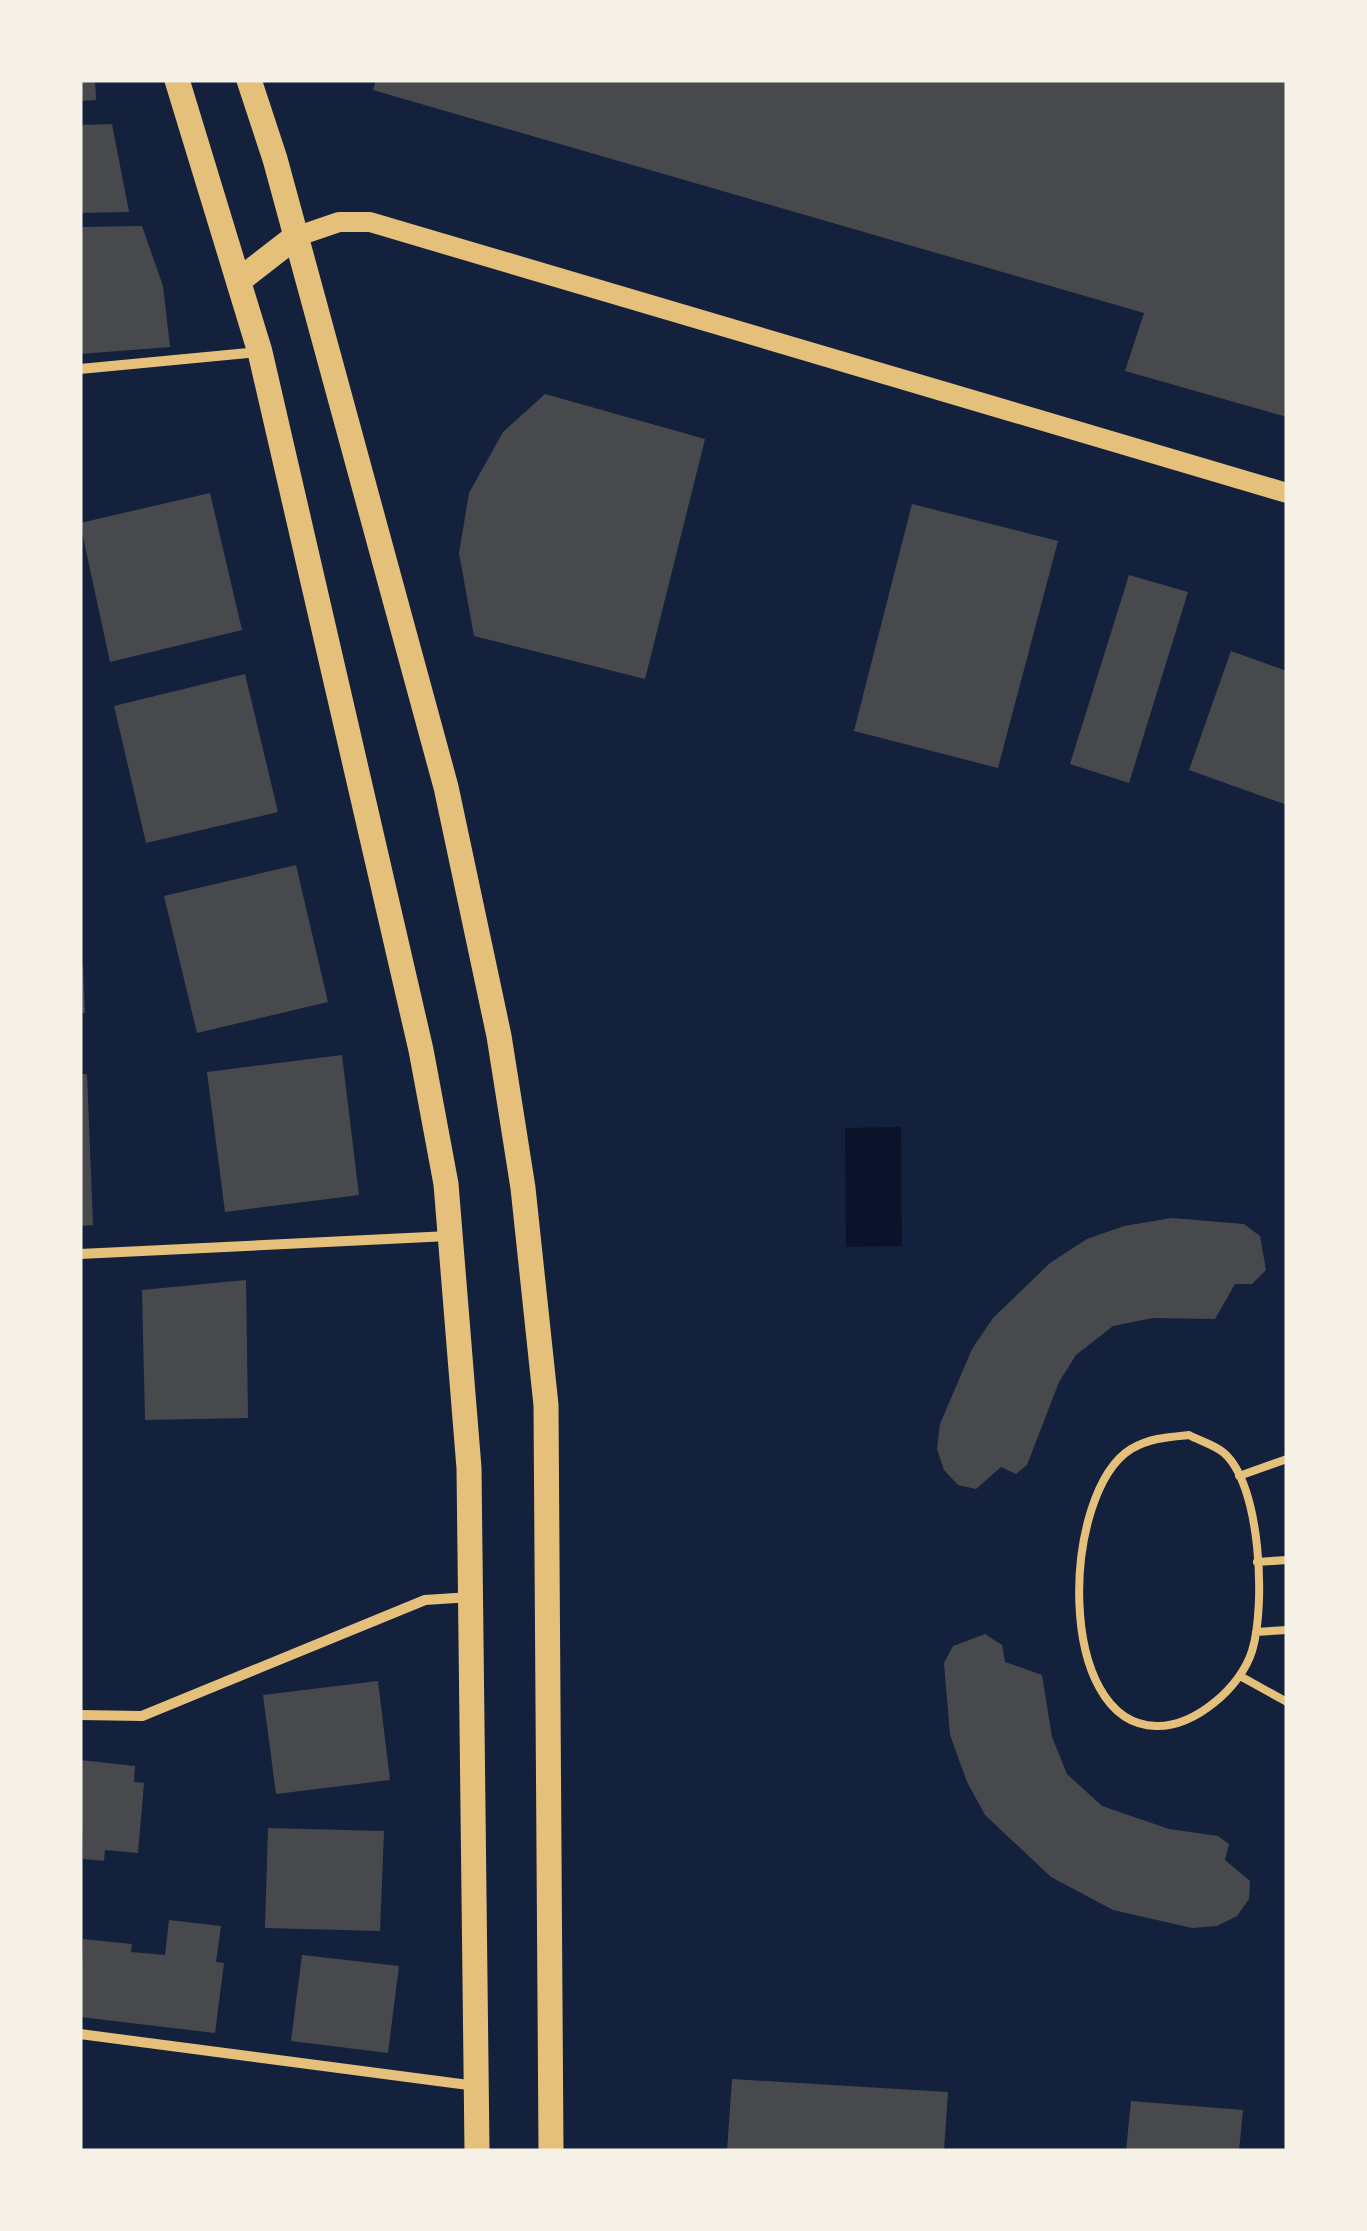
<svg xmlns="http://www.w3.org/2000/svg" width="1367" height="2231" viewBox="0 0 1367 2231" font-family="Arial,sans-serif">
	<rect width="100%" height="100%" fill="#14213d"/>
	<!-- water -->
	<path fill="#0b132b" d="M 901,1127 L 902,1246 L 846,1247 L 845,1128 Z"/>
	<!-- building -->
	<path fill="#48494c" d="M 80,80 L 95,80 L 96,100 L 80,101 Z
		M 376,80 L 1287,80 L 1287,417 L 1125,371 L 1144,313 L 373,90 Z
		M 112,124 L 129,212 L 80,213 L 80,125 Z
		M 142,226 L 163,286 L 170,347 L 80,354 L 80,227 Z
		M 545,394 L 705,439 L 645,679 L 474,636 L 459,553 L 469,493 L 503,432 Z
		M 210,493 L 242,630 L 110,662 L 80,523 Z
		M 912,504 L 1058,541 L 998,768 L 854,731 Z
		M 1129,575 L 1188,592 L 1129,783 L 1070,764 Z
		M 1231,651 L 1287,671 L 1287,805 L 1189,770 Z
		M 245,674 L 278,812 L 146,843 L 114,706 Z
		M 296,865 L 328,1002 L 197,1033 L 164,896 Z
		M 80,966 L 83,966 L 85,1013 L 80,1013 Z
		M 342,1055 L 359,1195 L 225,1212 L 207,1072 Z
		M 80,1074 L 87,1074 L 93,1225 L 80,1226 Z
		M 1172,1218 L 1244,1224 L 1260,1236 L 1266,1270 L 1252,1284 L 1235,1284 L 1215,1319 L 1153,1318 L 1113,1326 L 1076,1355 L 1059,1382 L 1027,1465 L 1016,1474 L 1001,1467 L 976,1489 L 958,1485 L 944,1470 L 937,1449 L 940,1424 L 972,1349 L 993,1318 L 1050,1263 L 1087,1239 L 1124,1226 Z
		M 246,1280 L 248,1418 L 145,1420 L 142,1290 Z
		M 985,1634 L 1002,1645 L 1005,1662 L 1042,1675 L 1052,1737 L 1067,1774 L 1102,1806 L 1169,1829 L 1218,1836 L 1229,1844 L 1225,1860 L 1250,1881 L 1249,1899 L 1237,1916 L 1217,1926 L 1192,1928 L 1113,1910 L 1051,1877 L 985,1815 L 967,1782 L 950,1735 L 944,1663 L 953,1646 Z
		M 378,1681 L 390,1780 L 276,1794 L 263,1695 Z
		M 80,1760 L 135,1766 L 134,1782 L 144,1783 L 138,1853 L 105,1850 L 104,1861 L 83,1859 Z
		M 268,1828 L 384,1831 L 380,1931 L 265,1928 Z
		M 169,1920 L 221,1926 L 216,1962 L 224,1963 L 215,2033 L 80,2017 L 83,1939 L 132,1944 L 131,1952 L 165,1955 Z
		M 302,1955 L 399,1966 L 388,2053 L 291,2041 Z
		M 732,2079 L 948,2092 L 944,2151 L 727,2151 Z
		M 1131,2101 L 1243,2110 L 1239,2151 L 1126,2151 Z"/>
	<g fill="none" stroke-linecap="round" stroke-linejoin="round">
		<!-- service -->
		<path stroke="#e5c07b" stroke-width="8" d="M 1189,1435 C 1200,1441 1215,1445 1224,1453 C 1261,1485 1266,1606 1252,1651 C 1241,1687 1195,1727 1156,1726 C 1055,1724 1061,1493 1131,1449 C 1150,1438 1168,1437 1189,1435 Z
			M 1239,1476 L 1287,1459
			M 1257,1562 L 1287,1560
			M 1256,1632 L 1287,1630
			M 1240,1676 L 1287,1702"/>
		<!-- minor -->
		<path stroke="#e5c07b" stroke-width="10" d="M 80,369 L 258,352
			M 80,1254 L 449,1236
			M 80,1715 L 142,1716 L 425,1600 L 471,1597
			M 80,2034 L 476,2086"/>
		<!-- secondary -->
		<path stroke="#e5c07b" stroke-width="20" d="M 295,237 L 339,222 L 370,222 L 1287,493"/>
		<!-- primary -->
		<path stroke="#e5c07b" stroke-width="25" d="M 177,80 L 260,352 L 421,1050 L 446,1184 L 469,1468 L 477,2151
			M 249,80 L 275,159 L 446,787 L 499,1036 L 523,1188 L 546,1405 L 551,2151
			M 241,279 L 295,237"/>
	</g>
	<!-- border -->
	<rect width="1367" height="2231" fill="none" stroke="#f6f1e7" stroke-width="165"/>
</svg>
